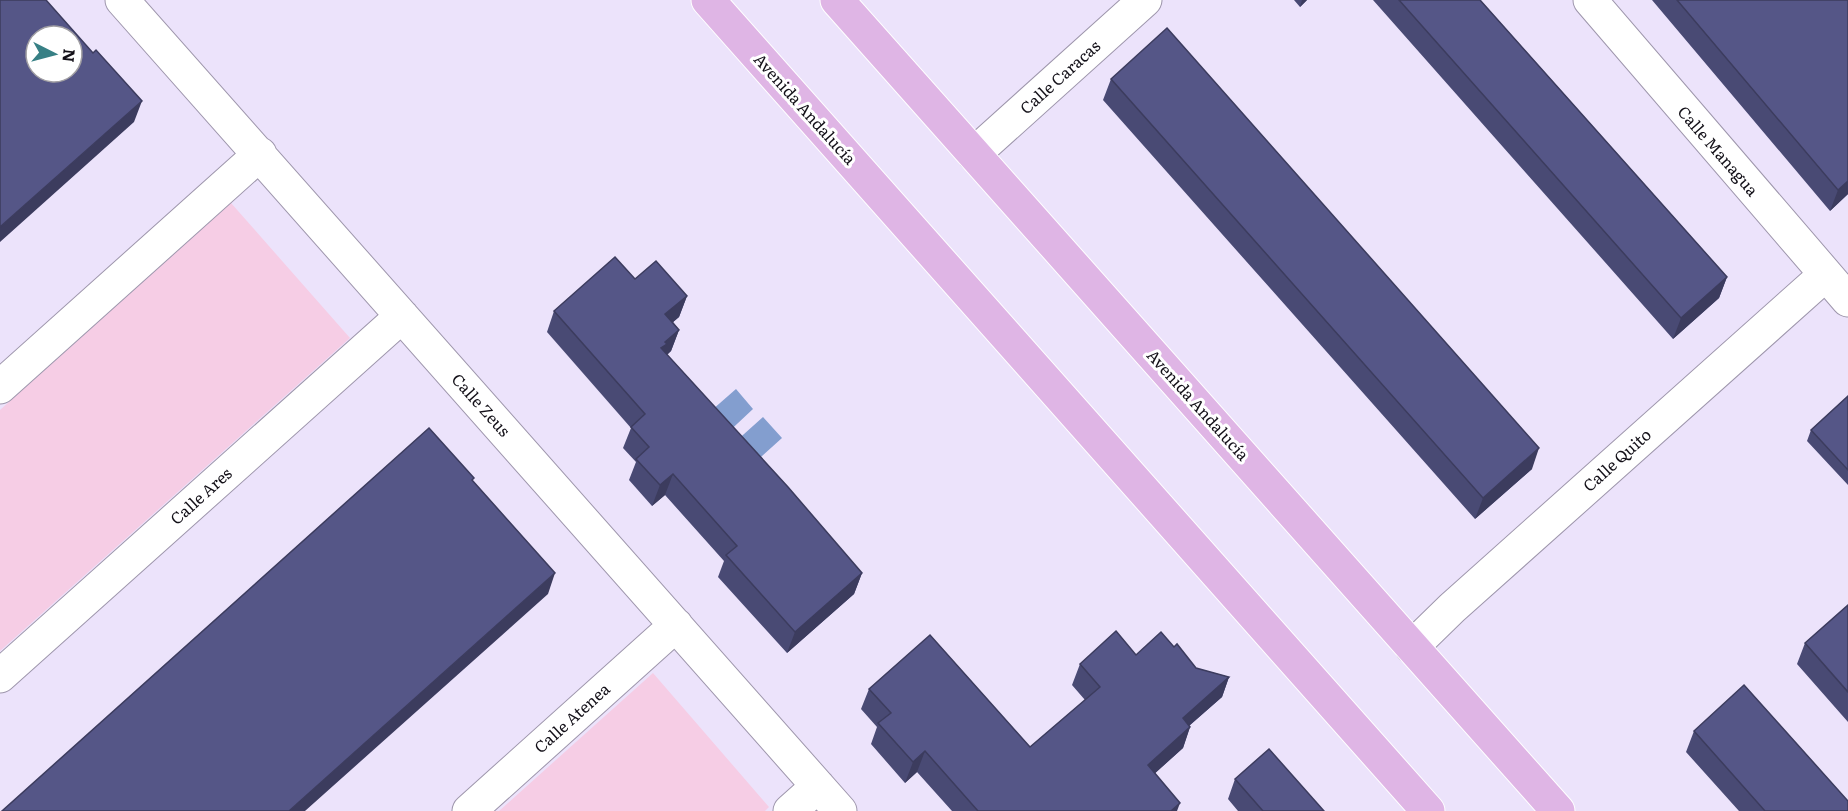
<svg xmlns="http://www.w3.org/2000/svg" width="1848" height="811" viewBox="0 0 1848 811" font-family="Literata,serif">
	<rect width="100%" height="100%" fill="#ece3fb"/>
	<!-- green -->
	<path fill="#f6cde5" d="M 231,203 L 350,338 L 0,651 L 0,410 Z
		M 653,673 L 769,807 L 765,811 L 499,811 Z"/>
	<!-- water -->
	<path fill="#839ecf" d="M 736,389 L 753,409 L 722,438 L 712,410 Z
		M 763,417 L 782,438 L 753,464 L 734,443 Z"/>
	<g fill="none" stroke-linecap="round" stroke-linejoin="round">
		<defs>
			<path id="minor" d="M 122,0 L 840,811
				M 1590,0 L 1848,300
				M 974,154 L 1145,0
				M 0,387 L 260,154
				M 1412,647 L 1452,608 L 1825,275
				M 0,676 L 402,316
				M 469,811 L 676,625
				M 790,811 L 818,786"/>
			<path id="primary" d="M 708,0 L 1428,811
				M 837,0 L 1558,811"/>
		</defs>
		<!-- minor casing -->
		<use href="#minor" stroke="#9e96ac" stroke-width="35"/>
		<!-- primary casing -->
		<use href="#primary" stroke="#fff" stroke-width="35"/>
		<!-- minor -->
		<use href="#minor" stroke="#fff" stroke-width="33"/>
		<!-- primary -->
		<use href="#primary" stroke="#dfb5e5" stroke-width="33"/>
	</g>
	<!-- wall -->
	<path fill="#494a74" d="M 1294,0 L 1307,0 L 1300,7 Z
		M 1373,0 L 1480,0 L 1727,277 L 1719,298 L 1673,339 Z
		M 1652,0 L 1848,0 L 1848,194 L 1830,211 Z
		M 1111,79 L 1532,469 L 1475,519 L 1103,100 Z
		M 687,296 L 679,317 L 673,322 L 679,330 L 671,351 L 667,355 L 862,573 L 854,594 L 787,653 L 718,577 L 724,561 L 665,495 L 652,506 L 629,480 L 636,462 L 623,448 L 631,428 L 547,332 L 554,311 Z
		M 1848,396 L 1848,485 L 1807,441 L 1811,430 Z
		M 1848,605 L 1848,722 L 1797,664 L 1805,643 Z
		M 1174,647 L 1196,668 L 1229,677 L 1222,697 L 1189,726 L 1190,727 L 1183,748 L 1155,773 L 1177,811 L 952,811 L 917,772 L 905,783 L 871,744 L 877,727 L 861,709 L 869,689 L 1030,747 L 1085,700 L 1072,685 L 1080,664 L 1136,655 Z
		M 1694,731 L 1848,811 L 1739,811 L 1686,752 Z
		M 1235,779 L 1324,811 L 1238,811 L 1228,799 Z"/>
	<!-- shaded-wall -->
	<path fill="#3c3c5e" d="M 1302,0 L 1307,0 L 1300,7 Z
		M 142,101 L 134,122 L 0,242 L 0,227 Z
		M 1848,181 L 1848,194 L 1830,211 L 1838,190 Z
		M 1727,277 L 1719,298 L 1673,339 L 1681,318 Z
		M 687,296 L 679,317 L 658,335 L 665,314 Z
		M 679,330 L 671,351 L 661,360 L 661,348 L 665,342 Z
		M 1539,448 L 1532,469 L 1475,519 L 1483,498 Z
		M 673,474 L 665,495 L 652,506 L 660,485 Z
		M 555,573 L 548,594 L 305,811 L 289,811 Z
		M 862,573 L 854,594 L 787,653 L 795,632 Z
		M 1229,677 L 1222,697 L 1175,738 L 1183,718 Z
		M 1190,727 L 1183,748 L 1141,786 L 1148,765 Z
		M 925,751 L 917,772 L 905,783 L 913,762 Z
		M 1180,803 L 1177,811 L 1171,811 Z"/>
	<!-- building -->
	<path fill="#555687" stroke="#3c3c5e" stroke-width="1.5" fill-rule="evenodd" d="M 0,0 L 46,0 L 93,53 L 96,50 L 142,101 L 0,227 ZM 36,36 L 72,36 L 72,72 L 36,72 Z
		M 1399,0 L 1480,0 L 1727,277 L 1681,318 Z
		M 1677,0 L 1848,0 L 1848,181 L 1838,190 Z
		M 1167,28 L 1539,448 L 1483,498 L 1111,79 Z
		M 615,257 L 635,279 L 656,261 L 687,296 L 665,314 L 679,330 L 665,342 L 667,344 L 661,348 L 788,487 L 862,573 L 795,632 L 726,555 L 737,546 L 673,474 L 660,485 L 636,459 L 649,447 L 631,427 L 645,414 L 554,311 Z
		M 1848,396 L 1848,470 L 1811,430 Z
		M 429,428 L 474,478 L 472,480 L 555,573 L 289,811 L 2,811 Z
		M 1848,605 L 1848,692 L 1805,643 Z
		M 1116,631 L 1136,655 L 1161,632 L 1174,647 L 1177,644 L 1196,668 L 1229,677 L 1183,718 L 1190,727 L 1148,765 L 1180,803 L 1171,811 L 978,811 L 925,751 L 913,762 L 878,723 L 891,713 L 869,689 L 930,635 L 1030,747 L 1100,687 L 1080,664 Z
		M 1744,685 L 1848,801 L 1848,811 L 1765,811 L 1694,731 Z
		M 1269,749 L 1324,811 L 1263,811 L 1235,779 Z"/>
	<g text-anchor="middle" stroke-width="6" stroke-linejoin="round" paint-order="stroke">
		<!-- street labels -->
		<g font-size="16" fill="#131018" stroke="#fff">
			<text transform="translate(1060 77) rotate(-42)" y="6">Calle Caracas</text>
			<text transform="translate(805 109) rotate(48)" y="6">Avenida Andalucía</text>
			<text transform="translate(1718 151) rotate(49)" y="6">Calle Managua</text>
			<text transform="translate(481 405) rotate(48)" y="6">Calle Zeus</text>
			<text transform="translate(1198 405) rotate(48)" y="6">Avenida Andalucía</text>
			<text transform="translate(1617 460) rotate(-42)" y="6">Calle Quito</text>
			<text transform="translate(201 496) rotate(-42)" y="6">Calle Ares</text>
			<text transform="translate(572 718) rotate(-42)" y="6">Calle Atenea</text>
		</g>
	</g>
	<!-- north arrow -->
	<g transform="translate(54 54) rotate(96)"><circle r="28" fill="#ffffff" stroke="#a19fa3" stroke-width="1.5"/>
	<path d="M0-4.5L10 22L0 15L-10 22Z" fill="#378085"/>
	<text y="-9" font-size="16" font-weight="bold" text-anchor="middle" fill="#131018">N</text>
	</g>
</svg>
